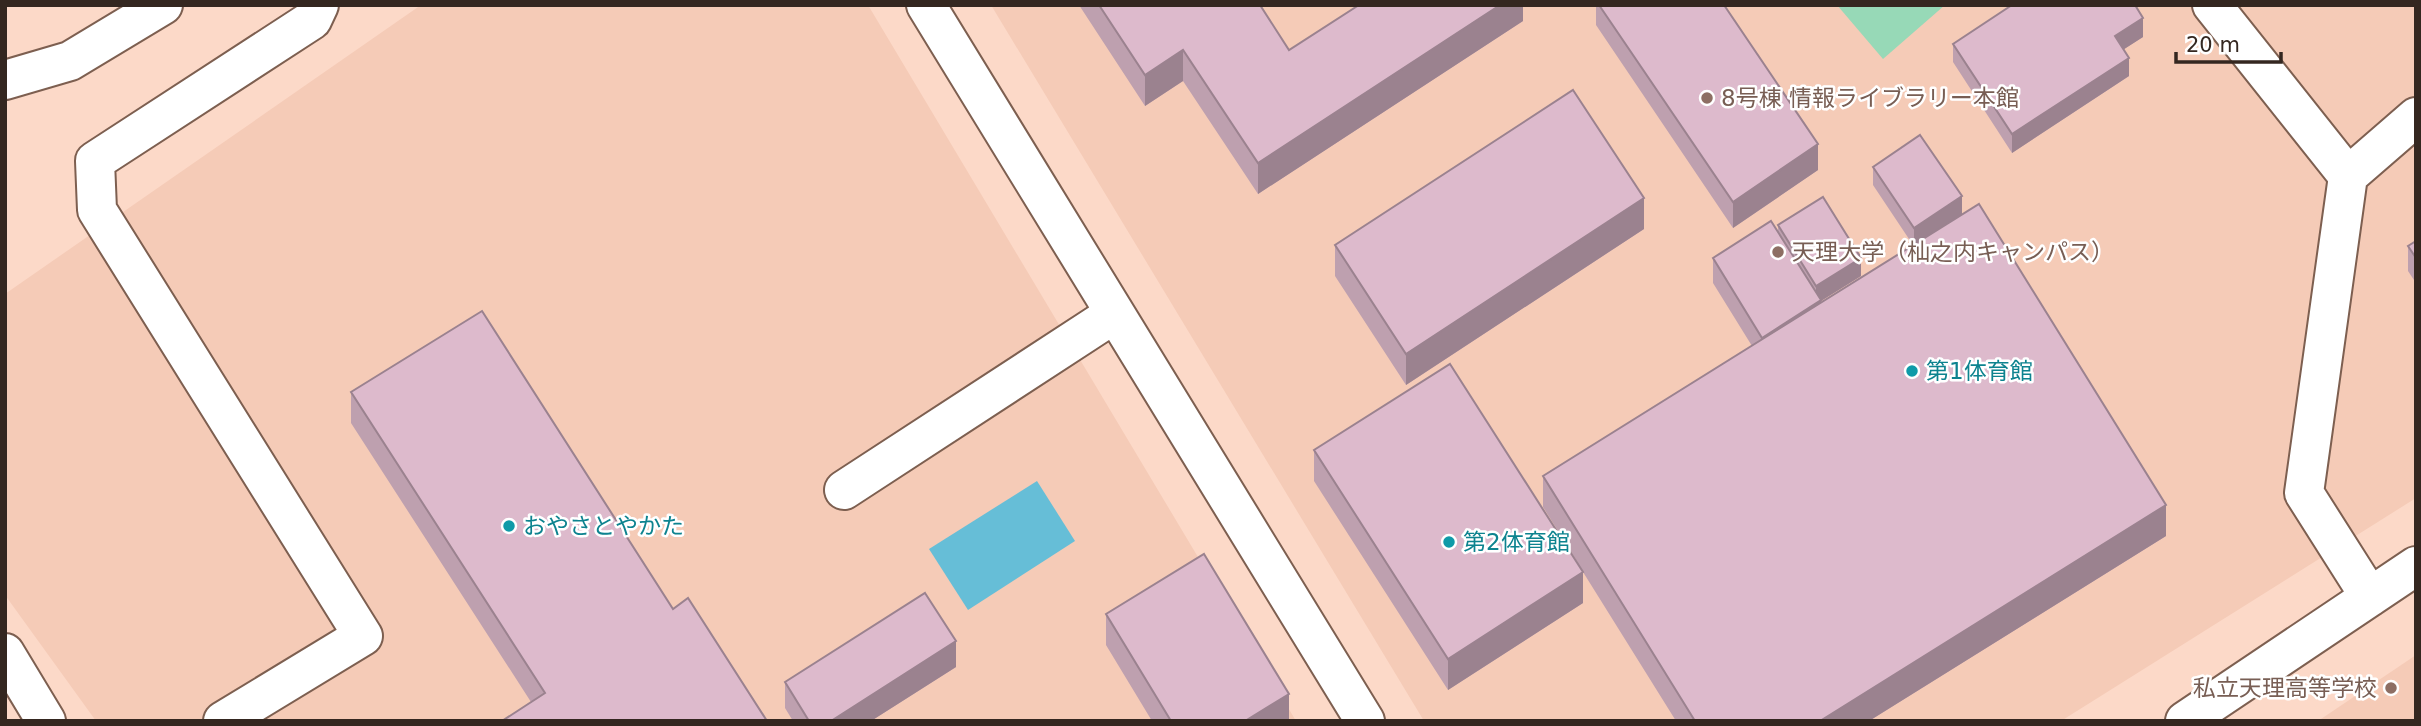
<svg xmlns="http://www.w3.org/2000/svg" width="2421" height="726" viewBox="0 0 2421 726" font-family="'DejaVu Sans','Noto Sans JP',sans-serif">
	<rect width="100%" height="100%" fill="#fcd9c8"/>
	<!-- built -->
	<path fill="#f5cbb7" d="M 421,5 L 868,5 L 1296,721 L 96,721 L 5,595 L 5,294 Z
		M 991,5 L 2416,5 L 2416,498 L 2061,721 L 1424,721 Z
		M 2416,655 L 2416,721 L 2318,721 Z"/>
	<!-- green -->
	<path fill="#97d9b7" d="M 1837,5 L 1945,5 L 1883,59 Z"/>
	<!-- water -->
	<path fill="#66bed7" d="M 1037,481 L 1075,541 L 968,610 L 929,549 Z"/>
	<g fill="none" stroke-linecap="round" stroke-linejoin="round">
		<defs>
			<path id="minor" d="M 926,5 L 1365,721
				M 2212,5 L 2348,176
				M 5,80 L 70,61 L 163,5
				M 844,490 L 1114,314
				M 2370,597 L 2304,493 L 2348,176 L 2416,117
				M 5,653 L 46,721
				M 223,721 L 363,636 L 97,210 L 95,161 L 312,20 L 319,5
				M 2185,721 L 2416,566"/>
		</defs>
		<!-- minor casing -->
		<use href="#minor" stroke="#7d5f50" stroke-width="42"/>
		<!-- minor -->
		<use href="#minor" stroke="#fff" stroke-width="38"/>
	</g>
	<!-- wall -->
	<path fill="#bea0af" d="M 1079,5 L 1260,5 L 1289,50 L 1523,5 L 1523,21 L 1258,194 L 1183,81 L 1145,106 Z
		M 1596,5 L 1724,5 L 1818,170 L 1733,228 L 1596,25 Z
		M 2143,37 L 2124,49 L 2129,76 L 2012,153 L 1953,62 L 1953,44 Z
		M 1873,167 L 1962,215 L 2166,536 L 1869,721 L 1676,721 L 1583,572 L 1583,603 L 1448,690 L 1314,481 L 1314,450 L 1578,563 L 1543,507 L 1543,476 L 1752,346 L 1713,283 L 1713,258 L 1778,233 L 1778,225 L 1861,276 L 1821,301 L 1821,303 L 1913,245 L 1873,185 Z
		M 1644,229 L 1406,385 L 1335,276 L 1335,245 Z
		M 2416,241 L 2416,283 L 2408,271 L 2408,246 Z
		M 351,392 L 673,609 L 531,702 L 351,423 Z
		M 1106,614 L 1289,721 L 1152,721 L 1106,645 Z
		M 956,667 L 871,721 L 793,721 L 785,708 L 785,682 Z"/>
	<!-- shaded-wall -->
	<path fill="#9b828f" d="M 1500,5 L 1523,5 L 1523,21 L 1258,194 L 1258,163 Z
		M 2143,18 L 2143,37 L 2115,55 L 2115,36 Z
		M 1183,50 L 1183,81 L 1145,106 L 1145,75 Z
		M 2129,58 L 2129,76 L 2012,153 L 2012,134 Z
		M 1818,144 L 1818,170 L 1733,228 L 1733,202 Z
		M 1962,196 L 1962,215 L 1914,247 L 1914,228 Z
		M 1644,198 L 1644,229 L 1406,385 L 1406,354 Z
		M 1861,258 L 1861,276 L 1821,301 L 1821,326 L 1762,363 L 1762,338 L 1816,304 L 1816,286 Z
		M 2166,505 L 2166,536 L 1869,721 L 1820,721 Z
		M 1583,572 L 1583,603 L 1448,690 L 1448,659 Z
		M 956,641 L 956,667 L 871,721 L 831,721 Z
		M 1289,694 L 1289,721 L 1245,721 Z"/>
	<!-- building -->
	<path fill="#ddbacc" stroke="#9b828f" stroke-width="2" d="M 1099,5 L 1260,5 L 1289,50 L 1359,5 L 1500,5 L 1258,163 L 1183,50 L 1145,75 Z
		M 1599,5 L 1724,5 L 1818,144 L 1733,202 Z
		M 2012,5 L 2135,5 L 2143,18 L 2115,36 L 2129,58 L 2012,134 L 1953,44 Z
		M 1573,90 L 1644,198 L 1406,354 L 1335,245 Z
		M 1920,135 L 1962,196 L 1914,228 L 1873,167 Z
		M 1823,197 L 1861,258 L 1816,286 L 1778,225 Z
		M 1979,204 L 2166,505 L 1820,721 L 1695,721 L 1543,476 Z
		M 1771,221 L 1821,300 L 1762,338 L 1713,258 Z
		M 2416,241 L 2416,258 L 2408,246 Z
		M 482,311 L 673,609 L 688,598 L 767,721 L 502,721 L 545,693 L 351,392 Z
		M 1450,364 L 1583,572 L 1448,659 L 1314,450 Z
		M 1204,554 L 1289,694 L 1245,721 L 1171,721 L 1106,614 Z
		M 925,593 L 956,641 L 831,721 L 809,721 L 785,682 Z"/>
	<!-- markers -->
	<g fill="#8d6e63" stroke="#fff" stroke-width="2.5">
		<circle cx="1707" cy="98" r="7"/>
		<circle cx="1778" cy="252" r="7"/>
		<circle cx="2391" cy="688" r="7"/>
	</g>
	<g fill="#0f9aa8" stroke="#fff" stroke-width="2.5">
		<circle cx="1912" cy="371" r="7"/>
		<circle cx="509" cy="526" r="7"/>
		<circle cx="1449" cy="542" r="7"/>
	</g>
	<g text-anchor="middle" stroke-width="5" stroke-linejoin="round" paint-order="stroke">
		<!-- education labels -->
		<g font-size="23" fill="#785e54" stroke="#fff" text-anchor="start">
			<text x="1721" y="106">8号棟 情報ライブラリー本館</text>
			<text x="1792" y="260">天理大学（杣之内キャンパス）</text>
			<text x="2377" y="696" text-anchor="end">私立天理高等学校</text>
		</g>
		<!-- culture labels -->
		<g font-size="23" fill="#0d838f" stroke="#fff" text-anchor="start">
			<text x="1926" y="379">第1体育館</text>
			<text x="523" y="534">おやさとやかた</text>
			<text x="1463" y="550">第2体育館</text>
		</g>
	</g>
	<!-- border -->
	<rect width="2421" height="726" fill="none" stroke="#342720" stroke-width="14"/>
	<!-- scale -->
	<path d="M2176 52v10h105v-10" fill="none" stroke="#342720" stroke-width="3.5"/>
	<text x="2186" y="52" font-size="21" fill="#342720" stroke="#ffffff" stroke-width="5" paint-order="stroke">20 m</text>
</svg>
